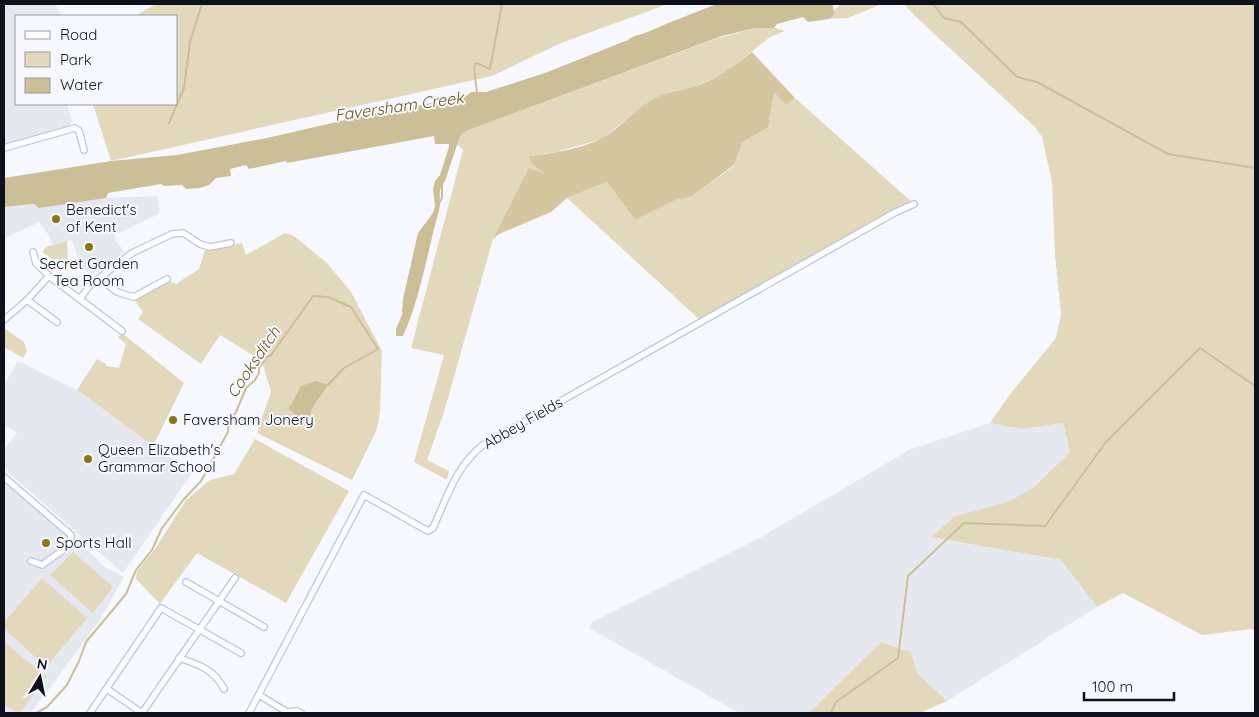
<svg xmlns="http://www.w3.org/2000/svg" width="1259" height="717" viewBox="0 0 1259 717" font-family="Quicksand,sans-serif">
	<rect width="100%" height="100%" fill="#f6f8fe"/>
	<!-- built -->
	<path fill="#e6e8f0" d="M 4,4 L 55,4 L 62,16 L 16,16 L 16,104 L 67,104 L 72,120 L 69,126 L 4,145 Z
		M 158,196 L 159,214 L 115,235 L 116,241 L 125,252 L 101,271 L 89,274 L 81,266 L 72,240 L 52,245 L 48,234 L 39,222 L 4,239 L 4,207 L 106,198 Z
		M 18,361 L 77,390 L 153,446 L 192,473 L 123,573 L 4,469 L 4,449 L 17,433 L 4,424 L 4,385 Z
		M 990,423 L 1022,429 L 1063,423 L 1070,452 L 1033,488 L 1007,502 L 955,516 L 931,537 L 1061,560 L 1097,607 L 947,701 L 917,673 L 911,652 L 881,642 L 811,712 L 806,713 L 739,713 L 589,628 L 592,622 L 763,536 L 909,450 Z
		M 4,474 L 53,517 L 105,567 L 124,577 L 98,623 L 31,713 L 4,713 Z"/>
	<!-- green -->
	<path fill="#e2d9bd" d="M 156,4 L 668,4 L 561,43 L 492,76 L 111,161 L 93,104 L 176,104 L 176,16 L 135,16 Z
		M 841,4 L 882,4 L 848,18 L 823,19 Z
		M 904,4 L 1255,4 L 1255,631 L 1252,629 L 1202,635 L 1123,593 L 1097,607 L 1061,560 L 931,537 L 955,516 L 1007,502 L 1033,488 L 1070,452 L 1063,423 L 1022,429 L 990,423 L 1011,393 L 1056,338 L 1061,314 L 1055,255 L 1052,182 L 1042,137 L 1035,127 L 916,17 Z
		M 772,27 L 785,31 L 770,37 L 730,69 L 716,77 L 693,87 L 668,93 L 648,102 L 602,139 L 556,152 L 529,156 L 548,176 L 529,169 L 493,239 L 444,412 L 427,460 L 449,471 L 447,480 L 414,462 L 444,355 L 411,348 L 463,150 L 457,144 L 460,135 L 466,131 L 715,39 L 755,28 Z
		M 774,91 L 786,105 L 795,98 L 914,204 L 702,322 L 567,198 L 607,182 L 635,220 L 677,198 L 691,197 L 734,166 L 743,142 Z
		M 285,233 L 294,236 L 327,263 L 351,292 L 382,351 L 380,412 L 377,429 L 352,480 L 257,433 L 271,392 L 262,361 L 220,335 L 201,364 L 138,319 L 143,312 L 136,302 L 137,298 L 168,281 L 176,284 L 199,269 L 205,250 L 210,251 L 242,243 L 246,255 Z
		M 67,241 L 68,261 L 66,262 L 68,265 L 67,266 L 58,259 L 53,260 L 42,252 L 46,247 Z
		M 4,328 L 24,342 L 27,351 L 23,358 L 4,347 Z
		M 122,333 L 184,383 L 153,446 L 77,390 L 97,359 L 106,364 L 106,366 L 119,368 L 126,344 L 118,337 Z
		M 255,439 L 349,491 L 286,603 L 197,553 L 160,604 L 136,579 L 137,571 L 155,549 L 186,500 L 210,480 L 234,474 Z
		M 73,552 L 113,587 L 93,613 L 50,575 Z
		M 42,578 L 87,618 L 46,667 L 4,629 L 4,622 Z
		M 4,642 L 47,677 L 19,713 L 4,704 Z
		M 881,642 L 911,652 L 917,673 L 947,701 L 920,713 L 806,713 L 811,711 Z"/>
	<!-- forest -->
	<path fill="#d4c79f" d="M 752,52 L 795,98 L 786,105 L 774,92 L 768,127 L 743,142 L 734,165 L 691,197 L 677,199 L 635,220 L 607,182 L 567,198 L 551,212 L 499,234 L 493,239 L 529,168 L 546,175 L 532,164 L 529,156 C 551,154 591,147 609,134 C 626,122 638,106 657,97 C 669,92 681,90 693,87 C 716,80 734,66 752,52 Z"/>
	<!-- water -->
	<path fill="#cbbf97" d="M 717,4 L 835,4 L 833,5 L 834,14 L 829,19 L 808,22 L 803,17 L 777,24 L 774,28 L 755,28 L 722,36 L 466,131 L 460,136 L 445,181 C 436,191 442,200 439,210 C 428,250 420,299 403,336 L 396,336 L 396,329 L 402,315 L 403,299 L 418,233 L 433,213 L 435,206 L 433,189 L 435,181 L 440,175 L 449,147 L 449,144 L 435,144 L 434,136 L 287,163 L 286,161 L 249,169 L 246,165 L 230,169 L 231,176 L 216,178 L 209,185 L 200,188 L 186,189 L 182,185 L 164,186 L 161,184 L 108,193 L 106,198 L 39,208 L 34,204 L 4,207 L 4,178 L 111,161 L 177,155 L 267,138 L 376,113 L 465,97 L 471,92 L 486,92 L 545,73 L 628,40 C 635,34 642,35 650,31 C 672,21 694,13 717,4 Z
		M 316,381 L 328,385 L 312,408 L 307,426 L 289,409 L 301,386 Z"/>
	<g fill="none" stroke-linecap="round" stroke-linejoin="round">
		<!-- stream -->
		<path stroke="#cbbf97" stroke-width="2" d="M 933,4 L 944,18 L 961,22 L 1017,77 L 1037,82 L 1168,154 L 1255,168
			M 477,93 L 474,68 L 476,63 L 490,69 L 502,4
			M 169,123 L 184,88 L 190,42 L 202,4
			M 438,205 L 442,198 L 442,183
			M 36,713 L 47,707 L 67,685 L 79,661 L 86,642 L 126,594 L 136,570 L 152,550 L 162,528 L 184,499 L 201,481 L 228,432 L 229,422 L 236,412 L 246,388 L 255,380 L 259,373 L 259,368 L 267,357 L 271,355 L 313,296 L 328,297 L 351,307 L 378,349 L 344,368 L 328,385
			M 831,713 L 836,702 L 898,658 L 908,576 L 964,523 L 1045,526 L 1106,442 L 1200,348 L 1255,386"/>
		<defs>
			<path id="minor" d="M 4,148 L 75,128 L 79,131 L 84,150
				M 33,252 L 36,263 L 49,276 L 122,331
				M 99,278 L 117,292 L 134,297 L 167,279
				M 80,299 L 89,286 L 132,253 L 172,234 L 183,233 L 200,244 L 210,247 L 231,243
				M 27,300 L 57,322
				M 4,320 L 27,300 L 49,276
				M 4,477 L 71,535 L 70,545 L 42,565 L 31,561
				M 186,582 L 264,627
				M 179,658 C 198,664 215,670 224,689
				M 107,689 L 142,713
				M 259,695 L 287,712 L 297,711 L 301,713
				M 90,713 L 161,608 L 241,653
				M 142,713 L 235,578
				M 249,713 L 364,495 L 428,531 L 433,528 C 447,497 456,466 483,445 L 894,213 L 914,204"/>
		</defs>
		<!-- minor casing -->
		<use href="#minor" stroke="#bbc5e2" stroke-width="8"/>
		<!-- minor -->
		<use href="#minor" stroke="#fff" stroke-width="5.5"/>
	</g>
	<!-- markers -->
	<g fill="#8c7417" stroke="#f6f8fe" stroke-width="2">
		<circle cx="56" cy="219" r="5"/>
		<circle cx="89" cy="247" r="5"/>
		<circle cx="173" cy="420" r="5"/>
		<circle cx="88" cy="459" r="5"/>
		<circle cx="46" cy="543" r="5"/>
	</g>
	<g text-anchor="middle" stroke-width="4" stroke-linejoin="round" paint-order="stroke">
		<!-- poi labels -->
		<g font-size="15" fill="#0e111b" stroke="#f6f8fe" text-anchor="start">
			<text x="66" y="215">Benedict's<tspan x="66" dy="17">of Kent</tspan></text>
			<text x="89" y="269" text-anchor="middle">Secret Garden<tspan x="89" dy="17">Tea Room</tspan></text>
			<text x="183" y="425">Faversham Jonery</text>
			<text x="98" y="455">Queen Elizabeth's<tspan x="98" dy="17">Grammar School</tspan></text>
			<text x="56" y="548">Sports Hall</text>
		</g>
		<!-- street labels -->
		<g font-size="15" fill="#0e111b" stroke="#f6f8fe">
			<text transform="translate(523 423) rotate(-30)" y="5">Abbey Fields</text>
		</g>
		<!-- water labels -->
		<g font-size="16" font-style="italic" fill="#685613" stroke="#f6f8fe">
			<text transform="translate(399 106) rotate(-8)" y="6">Faversham Creek</text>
			<text transform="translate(253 362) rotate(-56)" y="6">Cooksditch</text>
		</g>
	</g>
	<!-- border -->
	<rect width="1259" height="717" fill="none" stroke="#0e111b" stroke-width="10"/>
	<!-- legend -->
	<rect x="15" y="15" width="162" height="90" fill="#f6f8fe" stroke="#999ca3"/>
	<rect x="25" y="31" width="25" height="8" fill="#ffffff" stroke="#999ca3"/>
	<text x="60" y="40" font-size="15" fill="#0e111b">Road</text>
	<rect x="25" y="52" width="25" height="15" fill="#e2d9bd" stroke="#999ca3"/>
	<text x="60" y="65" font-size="15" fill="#0e111b">Park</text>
	<rect x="25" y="78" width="25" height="15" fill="#cbbf97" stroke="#999ca3"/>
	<text x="60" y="90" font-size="15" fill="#0e111b">Water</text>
	<!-- north arrow -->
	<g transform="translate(40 677) rotate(10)" stroke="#f6f8fe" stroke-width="4" paint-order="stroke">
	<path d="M0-4L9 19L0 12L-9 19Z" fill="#0e111b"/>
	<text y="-8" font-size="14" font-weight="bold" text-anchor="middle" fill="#0e111b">N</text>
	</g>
	<!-- scale -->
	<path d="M1084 692v8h90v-8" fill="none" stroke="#0e111b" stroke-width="2.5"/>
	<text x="1092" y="692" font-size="15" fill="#0e111b" stroke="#f6f8fe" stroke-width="4" paint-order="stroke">100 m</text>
</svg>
